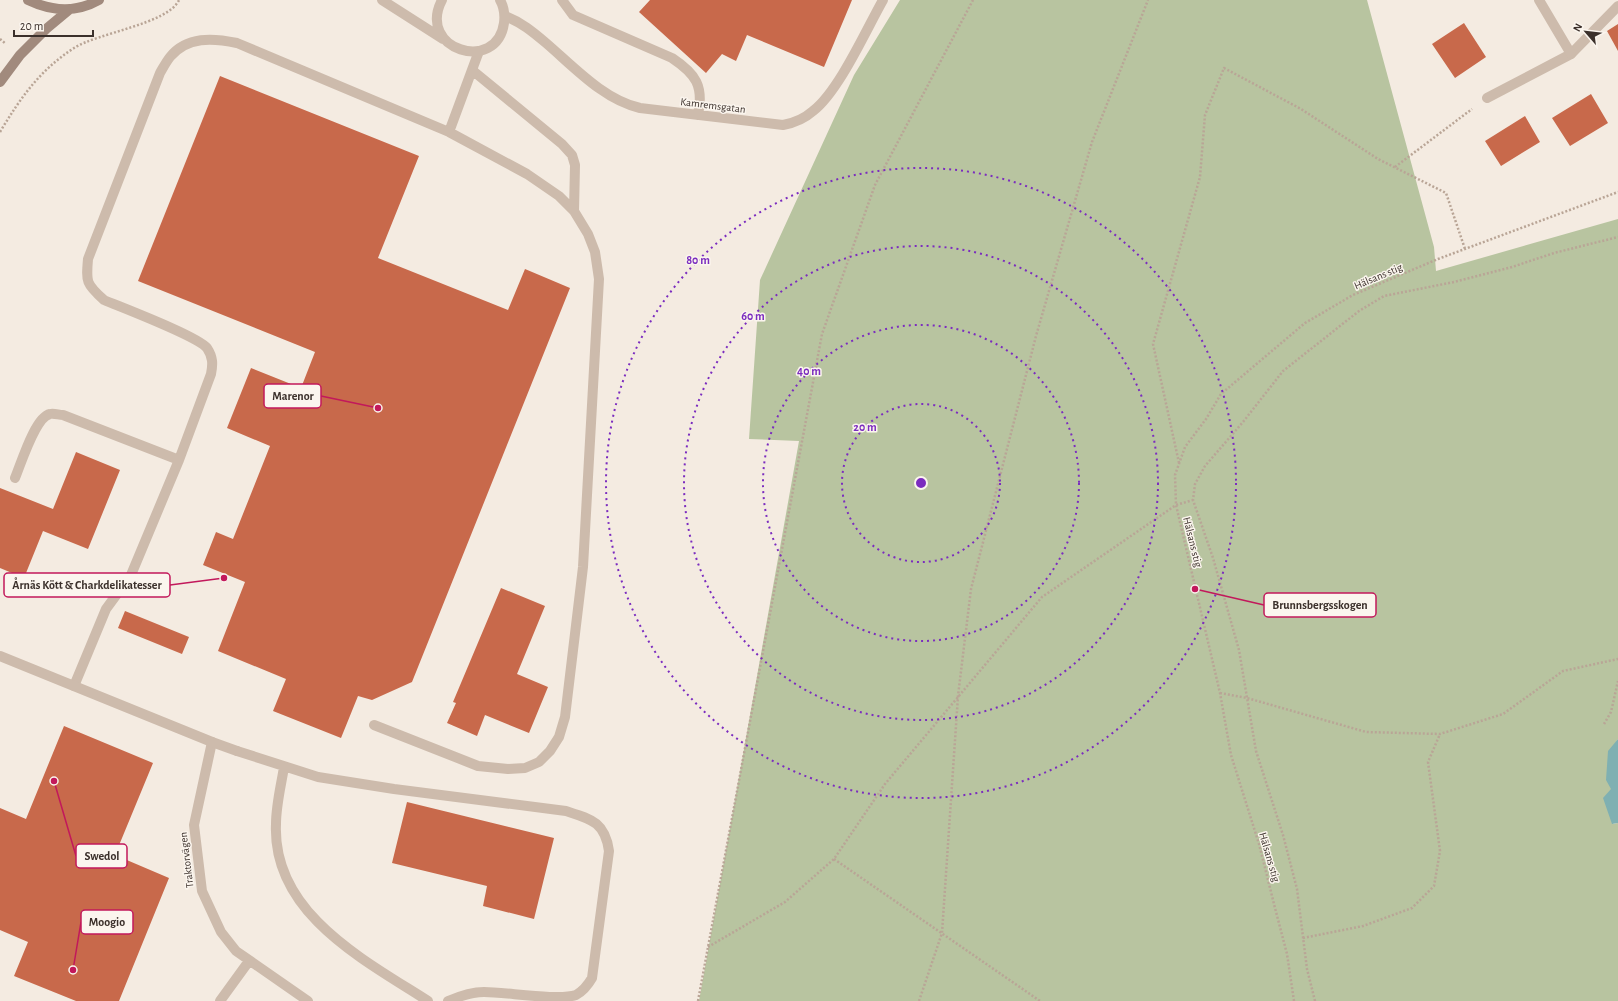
<svg xmlns="http://www.w3.org/2000/svg" width="1618" height="1001" viewBox="0 0 1618 1001" font-family="'Alegreya Sans',sans-serif">
	<rect width="100%" height="100%" fill="#f4ebe1"/>
	<!-- green -->
	<path fill="#b8c4a0" d="M 900,0 L 1367,0 L 1434,247 L 1436,271 L 1618,219 L 1618,739 C 1607,754 1612,804 1613,824 L 1618,823 L 1618,1001 L 699,1001 L 799,441 L 749,439 L 760,280 L 854,75 Z"/>
	<!-- water -->
	<path fill="#7fb0b2" d="M 1618,739 L 1618,823 L 1612,824 L 1603,798 L 1611,789 L 1606,780 L 1608,751 Z"/>
	<!-- building -->
	<path fill="#c8694b" d="M 650,0 L 852,0 L 824,67 L 747,35 L 736,61 L 722,54 L 706,73 L 639,12 Z
		M 1464,23 L 1486,57 L 1455,78 L 1432,44 Z
		M 1618,24 L 1618,51 L 1607,31 Z
		M 220,76 L 419,156 L 378,258 L 508,310 L 525,269 L 570,288 L 412,682 L 372,700 L 358,696 L 341,738 L 273,711 L 286,679 L 218,651 L 245,582 L 203,565 L 216,532 L 233,539 L 270,446 L 227,428 L 251,368 L 301,388 L 315,352 L 138,281 Z
		M 1591,94 L 1608,123 L 1570,146 L 1552,118 Z
		M 1525,116 L 1540,142 L 1501,166 L 1485,141 Z
		M 76,452 L 120,470 L 88,549 L 43,531 L 24,578 L 0,568 L 0,488 L 53,509 Z
		M 501,588 L 545,606 L 517,674 L 548,687 L 529,733 L 485,715 L 477,736 L 447,723 L 456,703 L 453,702 Z
		M 125,611 L 189,637 L 182,654 L 118,628 Z
		M 64,726 L 153,763 L 115,855 L 169,878 L 119,1001 L 76,1001 L 14,976 L 28,942 L 0,930 L 0,808 L 26,819 Z
		M 407,802 L 554,838 L 534,919 L 483,906 L 487,886 L 392,863 Z"/>
	<g fill="none" stroke-linecap="round" stroke-linejoin="round">
		<!-- path -->
		<path stroke="#b9a596" stroke-width="2.5" stroke-dasharray="2 2" stroke-linecap="butt" d="M 0,39 L 6,44
			M 0,132 C 21,97 40,70 74,48 C 97,33 168,24 179,0
			M 1395,167 L 1472,109
			M 1179,463 L 1153,344 L 1200,177 L 1205,115 L 1224,68 L 1301,109 L 1378,159 L 1446,193 L 1465,249
			M 1220,693 L 1247,698 L 1366,732 L 1440,734 L 1503,714 L 1563,671 L 1618,659
			M 1604,724 L 1611,712 L 1618,681
			M 834,859 L 1040,1001
			M 1303,938 L 1363,926 L 1412,908 L 1434,886 L 1440,851 L 1428,762 L 1440,734
			M 708,947 L 785,902 L 834,859 L 885,784 L 1042,597 L 1176,505 L 1193,500
			M 698,1001 L 822,334 L 875,185 L 973,0
			M 919,1001 L 942,933 L 958,696 L 971,589 L 1036,336 L 1092,142 L 1148,0
			M 1294,1001 L 1287,954 L 1275,908 L 1259,844 L 1231,755 L 1220,693 L 1176,505 L 1175,475 L 1185,447 L 1206,419 L 1221,394 L 1305,323 L 1353,295 L 1438,259 L 1618,192
			M 1315,1001 L 1307,969 L 1297,889 L 1283,835 L 1256,751 L 1239,650 L 1213,558 L 1193,500 L 1195,484 L 1205,466 L 1243,422 L 1283,371 L 1359,311 L 1384,296 L 1454,282 L 1512,267 L 1554,253 L 1618,237"/>
		<!-- service -->
		<path stroke="#cdbbac" stroke-width="10" d="M 562,0 L 573,15 L 672,58 C 696,74 704,86 698,115
			M 505,16 C 521,22 533,32 546,43 C 574,67 604,100 640,108 L 783,125 C 794,123 804,119 813,111 C 839,91 866,30 883,0
			M 472,70 L 562,144 L 572,155 L 575,165 L 574,211
			M 1487,98 L 1571,54 L 1618,6
			M 449,132 L 479,51
			M 15,478 C 21,464 35,417 50,414 C 54,413 59,415 63,415 L 179,460
			M 74,686 L 106,609 L 131,575 L 179,460 L 211,374 C 213,364 213,357 207,348 C 197,336 123,308 104,300 C 86,284 86,282 88,259 L 160,73 C 163,68 166,62 170,57 C 187,36 213,38 237,43 L 449,132 L 527,174 L 559,196 L 574,211 L 588,234 L 595,252 L 599,279 L 583,567 L 565,717 L 559,737 L 550,751 L 539,762 L 525,768 L 508,769 L 478,766 L 374,725
			M 212,742 L 194,825 L 202,891 L 221,932 L 236,951 L 308,1001
			M 237,751 L 318,777 L 394,789 L 566,811 C 591,819 605,822 609,851 L 592,978 C 588,985 583,991 576,995 C 558,1001 506,992 484,992 C 471,992 460,996 448,1001
			M 284,767 C 281,786 276,805 276,824 C 272,913 364,960 428,1001
			M 220,1001 L 249,961"/>
		<!-- minor -->
		<path stroke="#cdbbac" stroke-width="10" d="M 382,0 L 443,39
			M 442,0 C 416,50 497,74 504,23 C 505,15 504,7 500,0
			M 1539,0 L 1571,54
			M 0,656 L 212,742 L 237,751"/>
		<!-- secondary -->
		<path stroke="#a18a7d" stroke-width="10" d="M 28,0 C 51,11 76,13 99,0
			M 0,82 L 20,55 L 46,29 L 70,9"/>
	</g>
	<!-- distance rings -->
	<g fill="none" stroke="#7b2cbf" stroke-width="2" stroke-dasharray="2 4">
		<circle cx="921" cy="483" r="79"/>
		<circle cx="921" cy="483" r="158"/>
		<circle cx="921" cy="483" r="237"/>
		<circle cx="921" cy="483" r="315"/>
	</g>
	<g text-anchor="middle" stroke-width="3" stroke-linejoin="round" paint-order="stroke">
		<!-- street labels -->
		<g font-size="11" fill="#3b302b" stroke="#fbf5ee">
			<text transform="translate(713 105) rotate(7)" y="4">Kamremsgatan</text>
			<text transform="translate(1378 276) rotate(-23)" y="4">Hälsans stig</text>
			<text transform="translate(1193 542) rotate(76)" y="4">Hälsans stig</text>
			<text transform="translate(1270 857) rotate(74)" y="4">Hälsans stig</text>
			<text transform="translate(186 860) rotate(-97)" y="4">Traktorvägen</text>
		</g>
	</g>
	<circle cx="921" cy="483" r="6" fill="#7b2cbf" stroke="#fbf5ee" stroke-width="2"/>
	<g font-size="12" text-anchor="middle" font-weight="bold" fill="#7b2cbf" stroke="#fbf5ee" stroke-width="3" stroke-linejoin="round" paint-order="stroke">
		<text x="698" y="264">80 m</text>
		<text x="753" y="320">60 m</text>
		<text x="809" y="375">40 m</text>
		<text x="865" y="431">20 m</text>
	</g>
	<!-- callouts -->
	<path fill="none" stroke="#c2185b" stroke-width="1.5" d="M378 408L321 396M224 578L170 585M1195 589L1264 605M54 781L76 856M73 970L81 922"/>
	<g fill="#c2185b" stroke="#fbf5ee" stroke-width="1.5">
		<circle cx="378" cy="408" r="4"/>
		<circle cx="224" cy="578" r="4"/>
		<circle cx="1195" cy="589" r="4"/>
		<circle cx="54" cy="781" r="4"/>
		<circle cx="73" cy="970" r="4"/>
	</g>
	<g fill="#fbf5ee" stroke="#c2185b" stroke-width="1.5">
		<rect x="264" y="384" width="57" height="24" rx="4"/>
		<rect x="4" y="573" width="166" height="24" rx="4"/>
		<rect x="1264" y="593" width="112" height="24" rx="4"/>
		<rect x="76" y="844" width="51" height="24" rx="4"/>
		<rect x="81" y="910" width="52" height="24" rx="4"/>
	</g>
	<g font-size="12" text-anchor="middle" font-weight="bold" fill="#3b302b">
		<text x="293" y="400">Marenor</text>
		<text x="87" y="589">Årnäs Kött &amp; Charkdelikatesser</text>
		<text x="1320" y="609">Brunnsbergsskogen</text>
		<text x="102" y="860">Swedol</text>
		<text x="107" y="926">Moogio</text>
	</g>
	<!-- north arrow -->
	<g transform="translate(1586 32) rotate(298)" stroke="#fbf5ee" stroke-width="3" paint-order="stroke">
	<path d="M0-3L7 15L0 10L-7 15Z" fill="#3b302b"/>
	<text y="-6" font-size="11" font-weight="bold" text-anchor="middle" fill="#3b302b">N</text>
	</g>
	<!-- scale -->
	<path d="M14 30v6h79v-6" fill="none" stroke="#3b302b" stroke-width="2"/>
	<text x="20" y="30" font-size="12" fill="#3b302b" stroke="#fbf5ee" stroke-width="3" paint-order="stroke">20 m</text>
</svg>
